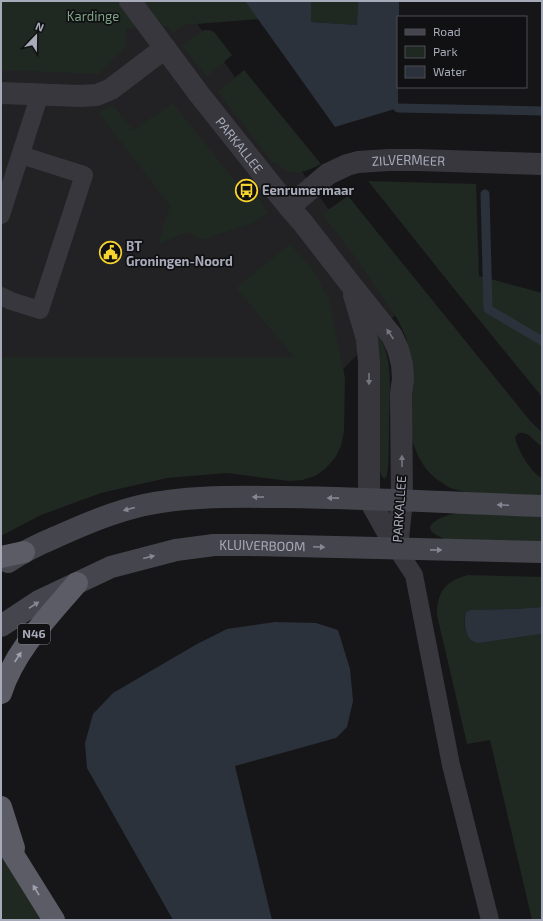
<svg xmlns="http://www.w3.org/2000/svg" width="543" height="921" viewBox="0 0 543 921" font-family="'Exo 2',sans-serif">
	<rect width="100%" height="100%" fill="#161618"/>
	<!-- built -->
	<path fill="#222225" d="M 1,1 L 181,1 L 400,310 L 285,430 L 1,457 Z"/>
	<!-- green -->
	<path fill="#202822" d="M 1,1 L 358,1 L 357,25 L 311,22 L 311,15 L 183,25 L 173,33 L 167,26 L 126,29 L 127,45 L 99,74 L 1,70 Z
		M 204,30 L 209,30 L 214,32 L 232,55 L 207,77 L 182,46 L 199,33 Z
		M 244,70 L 321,164 C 304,173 290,178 276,162 L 273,163 L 218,92 Z
		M 173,103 L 250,200 L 258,197 L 268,212 L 253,223 L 201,240 L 187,232 L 158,244 L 170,206 L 98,112 L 113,105 L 133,130 Z
		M 368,181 L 476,184 L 479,276 L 542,293 L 542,397 L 459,295 Z
		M 348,196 L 531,422 L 542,432 L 542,446 C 532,441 530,431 518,433 L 515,437 C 517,449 531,473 542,478 L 542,497 L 473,494 L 450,488 L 435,478 L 426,469 L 418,456 L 413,443 L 410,431 L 411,356 L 406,338 L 398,320 L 388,305 L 355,257 L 322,214 Z
		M 290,244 L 312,268 L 329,299 L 345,378 L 344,432 L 341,446 L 335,458 L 325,469 L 315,476 L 302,480 L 289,481 L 227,473 L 167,478 L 101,493 L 41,515 L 1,536 L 1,356 L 3,357 L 294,357 L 236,288 Z
		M 379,336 C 393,356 390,394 389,418 C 389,434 389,451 388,467 L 387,475 L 385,479 L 382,477 L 378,465 L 376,337 Z
		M 457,513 L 542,515 L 542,544 L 450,541 C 443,538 436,536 431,531 L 430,526 C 436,518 448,515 457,513 Z
		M 468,575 L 542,577 L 542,607 L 513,609 L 479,610 L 466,612 C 462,627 465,636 479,643 L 542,634 L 542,920 L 532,920 L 490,740 L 467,744 L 437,615 C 437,592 445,581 468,575 Z
		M 1,852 L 44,920 L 1,920 Z"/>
	<!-- water -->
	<path fill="#2b323c" d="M 245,1 L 311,1 L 311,22 L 357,25 L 358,1 L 399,1 L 399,17 L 398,17 L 398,108 L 335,127 Z
		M 542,607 L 542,634 L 479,643 C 465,642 463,623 466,612 L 471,610 L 513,609 Z
		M 275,622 L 316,623 L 338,630 L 350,669 L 353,701 L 347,727 L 336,738 L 235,766 L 272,920 L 173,920 L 87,768 L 85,743 L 93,714 L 113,693 L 197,644 L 227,629 Z"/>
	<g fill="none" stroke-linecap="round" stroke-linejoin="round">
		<!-- stream -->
		<path stroke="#2b323c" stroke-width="9" d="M 398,108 L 542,111
			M 485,194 L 488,309 L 542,341"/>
		<!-- service -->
		<path stroke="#37373d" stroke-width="18" d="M 1,215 L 40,94
			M 1,296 L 11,301 L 40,310 L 84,175 L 21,155
			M 397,549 L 414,575 L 451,765 L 490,920"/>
		<!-- minor -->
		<g stroke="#37373d" stroke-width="22">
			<path id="s1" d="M 130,1 L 199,94 L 289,207 L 303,223 L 352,286 L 392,336 L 398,349 L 402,364 L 403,379 L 401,394 L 402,500 L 397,549"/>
			<path d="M 1,93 L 80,96 L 97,95 L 111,89 L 165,48"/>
			<path id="s2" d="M 289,207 L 328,174 L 347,165 L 358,162 L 389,160 L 418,160 L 542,164"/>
			<path d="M 354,295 L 367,339 L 369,363 L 369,499 L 397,549"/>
		</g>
		<!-- secondary -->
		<g stroke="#45454d" stroke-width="22">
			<path d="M 8,562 C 23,552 39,544 56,537 C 85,524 113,512 144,505 C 190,495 238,497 285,497 C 371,498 456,503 542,506"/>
			<path id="s3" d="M 1,626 L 39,601 L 111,567 L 176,550 L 214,545 L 249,545 L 542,552"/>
		</g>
		<!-- trunk -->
		<path stroke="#5b5c65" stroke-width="22" d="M 1,557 L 24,552
			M 1,693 C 15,650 48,617 77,583
			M 1,807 L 14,848
			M 1,835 L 54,920"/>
	</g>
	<!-- one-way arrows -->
	<defs><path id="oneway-solid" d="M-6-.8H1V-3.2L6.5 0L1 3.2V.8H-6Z"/></defs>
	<g fill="#757681">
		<use href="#oneway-solid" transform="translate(390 334) rotate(-124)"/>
		<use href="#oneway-solid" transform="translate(369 379) rotate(90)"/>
		<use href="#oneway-solid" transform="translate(402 461) rotate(-91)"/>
	</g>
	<g fill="#858793">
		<use href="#oneway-solid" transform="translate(258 497) rotate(-180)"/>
		<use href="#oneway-solid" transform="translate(333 498) rotate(-179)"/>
		<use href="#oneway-solid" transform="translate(503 505) rotate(-177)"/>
		<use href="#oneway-solid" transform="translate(129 509) rotate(165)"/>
		<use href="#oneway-solid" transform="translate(319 547) rotate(2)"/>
		<use href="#oneway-solid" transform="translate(436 550) rotate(1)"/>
		<use href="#oneway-solid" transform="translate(149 557) rotate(-14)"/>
		<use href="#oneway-solid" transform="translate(34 605) rotate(-33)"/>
	</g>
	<g fill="#9fa2b0">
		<use href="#oneway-solid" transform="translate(18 657) rotate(-57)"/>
		<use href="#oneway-solid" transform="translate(36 890) rotate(-121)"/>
	</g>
	<!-- icons -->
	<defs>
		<symbol id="bus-ring" viewBox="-11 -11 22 22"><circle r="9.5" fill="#111113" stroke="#f7d32e" stroke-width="1.5"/><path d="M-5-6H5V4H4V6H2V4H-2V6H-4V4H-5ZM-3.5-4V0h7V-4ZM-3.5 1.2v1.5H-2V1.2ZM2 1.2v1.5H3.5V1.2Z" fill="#f7d32e"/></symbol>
		<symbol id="civic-ring" viewBox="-11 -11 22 22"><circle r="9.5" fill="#111113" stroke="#f7d32e" stroke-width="1.5"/><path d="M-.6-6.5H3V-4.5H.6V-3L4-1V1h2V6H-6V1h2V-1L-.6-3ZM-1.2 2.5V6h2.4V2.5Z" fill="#f7d32e"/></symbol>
	</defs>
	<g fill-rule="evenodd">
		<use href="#bus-ring" x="234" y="178" width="25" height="25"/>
		<use href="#civic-ring" x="98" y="240" width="25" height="25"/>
	</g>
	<g text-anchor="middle" stroke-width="3.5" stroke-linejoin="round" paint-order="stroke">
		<!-- shield labels -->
		<rect fill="#111113" stroke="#7a7c86" stroke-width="1" x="18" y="624" width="32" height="20" rx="3"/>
		<g font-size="12" font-weight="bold" fill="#a7aab8">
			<text x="34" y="638">N46</text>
		</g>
		<!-- park labels -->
		<g font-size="13" fill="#7ea486" stroke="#111113">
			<text x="93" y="21">Kardinge</text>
		</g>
		<!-- street labels -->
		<g font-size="13" fill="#a7aab8" stroke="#111113">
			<text dy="5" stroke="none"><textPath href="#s1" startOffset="181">PARKALLEE</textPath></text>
			<text dy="5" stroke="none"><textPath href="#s2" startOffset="134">ZILVERMEER</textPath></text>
			<text transform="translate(399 509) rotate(-86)" y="5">PARKALLEE</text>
			<text dy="5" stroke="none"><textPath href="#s3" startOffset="279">KLUIVERBOOM</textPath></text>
		</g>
		<!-- poi labels -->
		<g font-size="13" font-weight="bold" fill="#a7aab8" stroke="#111113" text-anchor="start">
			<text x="262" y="195">Eenrumermaar</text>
			<text x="126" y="251">BT<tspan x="126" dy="15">Groningen-Noord</tspan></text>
		</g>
	</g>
	<!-- border -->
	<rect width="543" height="921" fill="none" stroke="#a7aab8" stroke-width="4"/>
	<!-- legend -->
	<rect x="397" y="16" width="130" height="72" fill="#111113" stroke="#4d4e55"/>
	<rect x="405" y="29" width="20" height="6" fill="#45454d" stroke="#4d4e55"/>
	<text x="433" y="36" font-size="12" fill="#a7aab8">Road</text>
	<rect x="405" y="46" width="20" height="12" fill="#202822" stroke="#4d4e55"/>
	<text x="433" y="56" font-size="12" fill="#a7aab8">Park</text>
	<rect x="405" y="66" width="20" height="12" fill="#2b323c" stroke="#4d4e55"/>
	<text x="433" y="76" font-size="12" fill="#a7aab8">Water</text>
	<!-- north arrow -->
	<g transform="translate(36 36) rotate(22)" stroke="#111113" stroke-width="3" paint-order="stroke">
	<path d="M0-3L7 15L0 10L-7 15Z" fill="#a7aab8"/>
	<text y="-6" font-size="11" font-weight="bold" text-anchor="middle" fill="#a7aab8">N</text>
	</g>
</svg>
